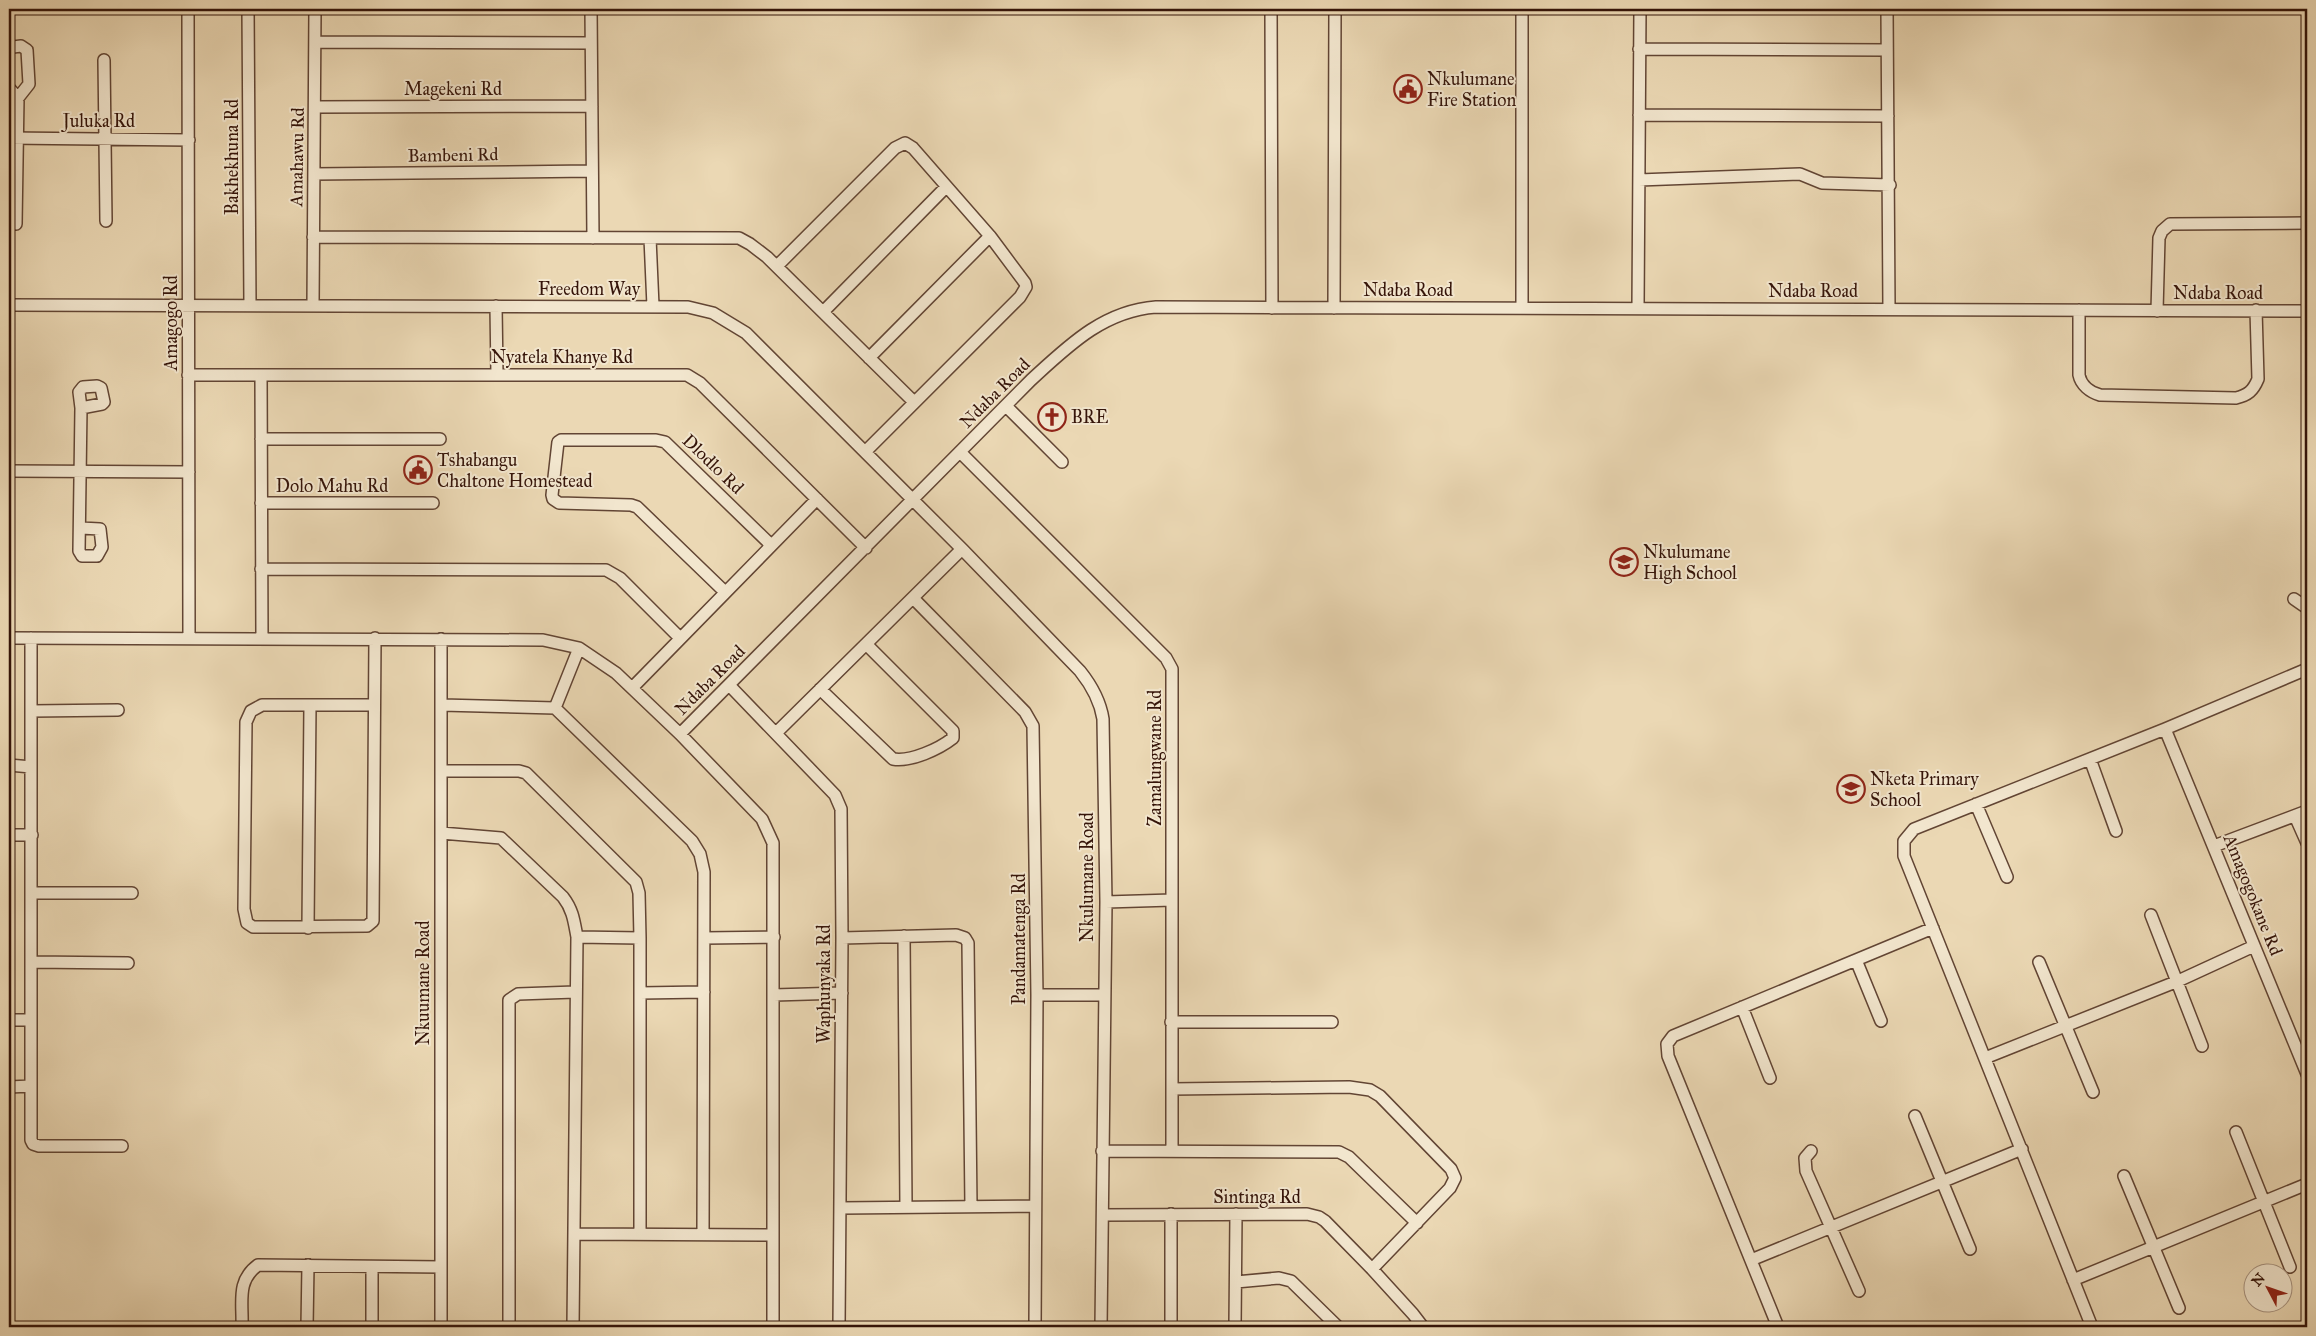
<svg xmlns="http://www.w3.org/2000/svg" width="2316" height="1336" viewBox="0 0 2316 1336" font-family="'IM FELL Great Primer',serif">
	<rect width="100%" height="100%" fill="#ebd8b4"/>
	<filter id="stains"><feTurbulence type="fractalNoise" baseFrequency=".004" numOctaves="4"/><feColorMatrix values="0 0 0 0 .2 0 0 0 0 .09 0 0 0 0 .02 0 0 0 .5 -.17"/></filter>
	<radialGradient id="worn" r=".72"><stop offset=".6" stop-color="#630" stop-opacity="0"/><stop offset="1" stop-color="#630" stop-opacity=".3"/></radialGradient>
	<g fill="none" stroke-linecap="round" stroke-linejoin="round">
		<defs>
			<path id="minor" d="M 188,9 L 189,638
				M 248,9 L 250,305
				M 591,9 L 593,238
				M 1271,9 L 1272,308
				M 1887,9 L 1889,309
				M 315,42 L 591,43
				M 1639,49 L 1886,50
				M 9,50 L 13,47 L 21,46 L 27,50 L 29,84 L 18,98 L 16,224
				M 104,60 L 106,221
				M 9,88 L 18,98
				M 315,107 L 592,106
				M 1639,115 L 1888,116
				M 9,138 L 189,140
				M 314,174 L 592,171
				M 1639,180 L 1800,174 L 1822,183 L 1890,185
				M 313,237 L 739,238 L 750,244 L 767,257 L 914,402
				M 650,238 L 653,306
				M 777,266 L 895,148 L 905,143 L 913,148 L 990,236 L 1025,283 L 1026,287 L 1020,297 L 865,452
				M 9,305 L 688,307 L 713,313 L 746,333 L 962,549 L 1080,671 C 1092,686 1100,700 1103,719 L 1106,902 L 1101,1327
				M 313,305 L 315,9
				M 496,306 L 497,375
				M 1522,307 L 1522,9
				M 1334,308 L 1335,9
				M 1638,308 L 1640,9
				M 2079,310 L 2079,375 C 2081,385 2090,392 2100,395 L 2236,398 C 2248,395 2253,391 2258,379 L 2256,310
				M 2157,311 L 2159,238 L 2162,231 L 2170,224 L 2307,223
				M 823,312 L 946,187
				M 869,358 L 990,236
				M 188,375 L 687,375 L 700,383 L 866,548
				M 261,376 L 262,638
				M 1006,406 L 1062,462
				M 261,439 L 440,439
				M 960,452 L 1166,658 L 1172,669 L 1172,1150
				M 9,471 L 189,472
				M 261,503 L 433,503
				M 81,528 L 100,529 L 102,547 L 97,556 L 82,556 L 79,551 L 81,408 L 79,392 L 83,387 L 97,386 L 101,388 L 104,402 L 102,404 L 81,408
				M 261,569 L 606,570 L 620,578 L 680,638
				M 725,592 L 637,507 L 631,505 L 559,503 L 553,499 L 552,495 L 558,442 L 561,440 L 656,440 L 665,442 L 771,545
				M 913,598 L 1025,712 L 1033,726 L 1037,995 L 1035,1327
				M 2294,599 L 2307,608
				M 9,638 L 543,640 L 579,648 L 616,673 L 680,734 L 762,819 L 773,843 L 773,1327
				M 31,638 L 31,1140 L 33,1144 L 39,1146 L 122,1146
				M 441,639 L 441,1327
				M 729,685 L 835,795 L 841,809 L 842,938 L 839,1327
				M 633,687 L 817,499
				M 820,689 L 893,759 C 911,762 939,749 953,738 L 953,731 L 866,644
				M 374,705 L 262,705 L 251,711 L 246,722 L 244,909 L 247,923 L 253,927 L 367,926 L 373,921 L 375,638
				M 442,705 L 555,708 L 692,841 L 700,854 L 704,872 L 703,1234
				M 555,708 L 579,648
				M 32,711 L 118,710
				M 2165,729 L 2307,1074
				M 776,733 L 962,549
				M 680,734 L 1031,380 C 1068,346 1103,311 1156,307 L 2307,311
				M 2090,759 L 2116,831
				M 9,765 L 31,767
				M 442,771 L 519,771 L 526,773 L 636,882 L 639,893 L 640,938 L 640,1234
				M 1976,804 L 2007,877
				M 2295,816 L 2307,843
				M 441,833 L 501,838 L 563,897 C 573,910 574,921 577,937 L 573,1327
				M 9,835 L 32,835
				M 2214,846 L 2307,811
				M 31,893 L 132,893
				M 1106,902 L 1172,900
				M 2151,915 L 2202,1046
				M 308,928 L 310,705
				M 904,936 L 906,1207
				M 577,937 L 640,938
				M 705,938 L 774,937
				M 842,938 L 956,935 L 965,938 L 968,943 L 971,1206
				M 1856,960 L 1881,1021
				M 31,962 L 128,963
				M 2039,962 L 2093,1092
				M 640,993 L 704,992
				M 774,995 L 842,993
				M 1037,995 L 1104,995
				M 1742,1007 L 1770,1078
				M 9,1020 L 31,1020
				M 1171,1022 L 1332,1022
				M 1985,1058 L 2178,981 L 2254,946
				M 9,1087 L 31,1086
				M 1172,1089 L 1349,1087 L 1370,1090 L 1380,1096 L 1451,1169 L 1455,1178 L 1450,1188 L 1372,1269
				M 1915,1116 L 1970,1249
				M 2236,1132 L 2290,1267
				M 1102,1151 L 1339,1152 L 1349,1157 L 1417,1223
				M 1811,1151 L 1805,1158 L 1806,1171 L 1859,1291
				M 2124,1176 L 2179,1308
				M 841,1208 L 1035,1206
				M 1103,1215 L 1307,1214 L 1319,1217 L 1325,1221 L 1372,1269 L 1413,1314 L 1423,1327
				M 575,1234 L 772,1235
				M 1751,1260 L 2022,1149
				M 2073,1280 L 2307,1184
				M 1236,1282 L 1279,1278 L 1291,1281 L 1338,1327
				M 242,1327 C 243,1302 236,1281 258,1265 L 441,1267
				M 307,1327 L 308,1265
				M 372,1327 L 372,1268
				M 509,1327 L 509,1000 L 518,994 L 575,992
				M 1171,1327 L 1171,1214
				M 1235,1327 L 1236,1214
				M 1778,1327 L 1668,1056 L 1667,1044 L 1673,1036 L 1933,928
				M 2092,1327 L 1904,856 L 1904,841 L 1914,829 L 2165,729 L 2307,669"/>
		</defs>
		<!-- minor casing -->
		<use href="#minor" stroke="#624534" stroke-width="14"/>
		<!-- minor -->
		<use href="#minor" stroke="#f2e6ce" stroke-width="11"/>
	</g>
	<!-- icons -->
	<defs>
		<symbol id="civic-ring" viewBox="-11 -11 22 22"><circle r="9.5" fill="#f2e6ce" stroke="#8f2418" stroke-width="1.5"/><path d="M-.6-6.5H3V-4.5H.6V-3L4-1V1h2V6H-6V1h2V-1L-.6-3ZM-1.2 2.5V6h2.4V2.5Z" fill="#8f2418"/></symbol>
		<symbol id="church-ring" viewBox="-11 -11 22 22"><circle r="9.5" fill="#f2e6ce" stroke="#8f2418" stroke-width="1.5"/><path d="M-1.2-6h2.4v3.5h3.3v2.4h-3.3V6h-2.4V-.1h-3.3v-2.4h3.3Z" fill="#8f2418"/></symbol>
		<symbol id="school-ring" viewBox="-11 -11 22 22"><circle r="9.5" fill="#f2e6ce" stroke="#8f2418" stroke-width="1.5"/><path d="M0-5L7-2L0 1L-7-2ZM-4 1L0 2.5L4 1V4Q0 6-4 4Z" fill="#8f2418"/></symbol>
	</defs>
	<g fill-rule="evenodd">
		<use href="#civic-ring" x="1392" y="73" width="32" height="32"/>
		<use href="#church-ring" x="1036" y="401" width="32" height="32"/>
		<use href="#civic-ring" x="402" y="454" width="32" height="32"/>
		<use href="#school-ring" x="1608" y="546" width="32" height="32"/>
		<use href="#school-ring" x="1835" y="773" width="32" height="32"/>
	</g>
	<g text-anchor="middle" stroke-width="4" stroke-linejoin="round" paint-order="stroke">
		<!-- poi labels -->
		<g font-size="18" fill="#351409" stroke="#f2e6ce" text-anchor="start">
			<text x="1427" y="85">Nkulumane<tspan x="1427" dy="21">Fire Station</tspan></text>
			<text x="1071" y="423">BRE</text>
			<text x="437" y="466">Tshabangu<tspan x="437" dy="21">Chaltone Homestead</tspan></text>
			<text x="1643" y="558">Nkulumane<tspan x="1643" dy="21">High School</tspan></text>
			<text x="1870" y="785">Nketa Primary<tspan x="1870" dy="21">School</tspan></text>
		</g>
		<!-- street labels -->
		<g font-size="18" fill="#351409" stroke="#f2e6ce">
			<text x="453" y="95">Magekeni Rd</text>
			<text x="99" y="127">Juluka Rd</text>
			<text transform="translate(453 155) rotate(-1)" y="6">Bambeni Rd</text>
			<text transform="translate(232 157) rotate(-90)" y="6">Bakhekhuna Rd</text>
			<text transform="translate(297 157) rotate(-89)" y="6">Amahawu Rd</text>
			<text x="589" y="295">Freedom Way</text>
			<text x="1408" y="296">Ndaba Road</text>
			<text x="1813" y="297">Ndaba Road</text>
			<text x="2218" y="299">Ndaba Road</text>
			<text transform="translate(171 323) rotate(-90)" y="6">Amagogo Rd</text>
			<text x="562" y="363">Nyatela Khanye Rd</text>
			<text transform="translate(995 393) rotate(-45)" y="6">Ndaba Road</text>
			<text transform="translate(713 464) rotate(44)" y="6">Dlodlo Rd</text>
			<text x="332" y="492">Dolo Mahu Rd</text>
			<text transform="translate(710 680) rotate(-45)" y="6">Ndaba Road</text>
			<text transform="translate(1155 758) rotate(-90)" y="6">Zamalungwane Rd</text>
			<text transform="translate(1087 877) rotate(-90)" y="6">Nkulumane Road</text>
			<text transform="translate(2253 895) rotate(68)" y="6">Amagogokane Rd</text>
			<text transform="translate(1019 939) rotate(-90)" y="6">Pandamatenga Rd</text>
			<text transform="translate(423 983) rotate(-90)" y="6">Nkuumane Road</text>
			<text transform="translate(824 984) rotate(-90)" y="6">Waphunyaka Rd</text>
			<text x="1257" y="1203">Sintinga Rd</text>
		</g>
	</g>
	<!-- margin -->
	<rect width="2316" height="1336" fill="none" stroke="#ebd8b4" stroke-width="30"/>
	<rect x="10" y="10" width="2296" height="1316" fill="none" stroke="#351409" stroke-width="2.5"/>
	<rect x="15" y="15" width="2286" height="1306" fill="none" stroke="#351409"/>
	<!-- north arrow -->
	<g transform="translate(2268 1288) rotate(311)"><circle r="24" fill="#f2e6ce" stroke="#a6927f"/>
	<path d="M0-4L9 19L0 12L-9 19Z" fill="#8f2418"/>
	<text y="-8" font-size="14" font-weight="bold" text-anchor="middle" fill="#351409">N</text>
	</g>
	<rect width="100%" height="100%" filter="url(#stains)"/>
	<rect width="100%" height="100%" fill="url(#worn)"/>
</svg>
